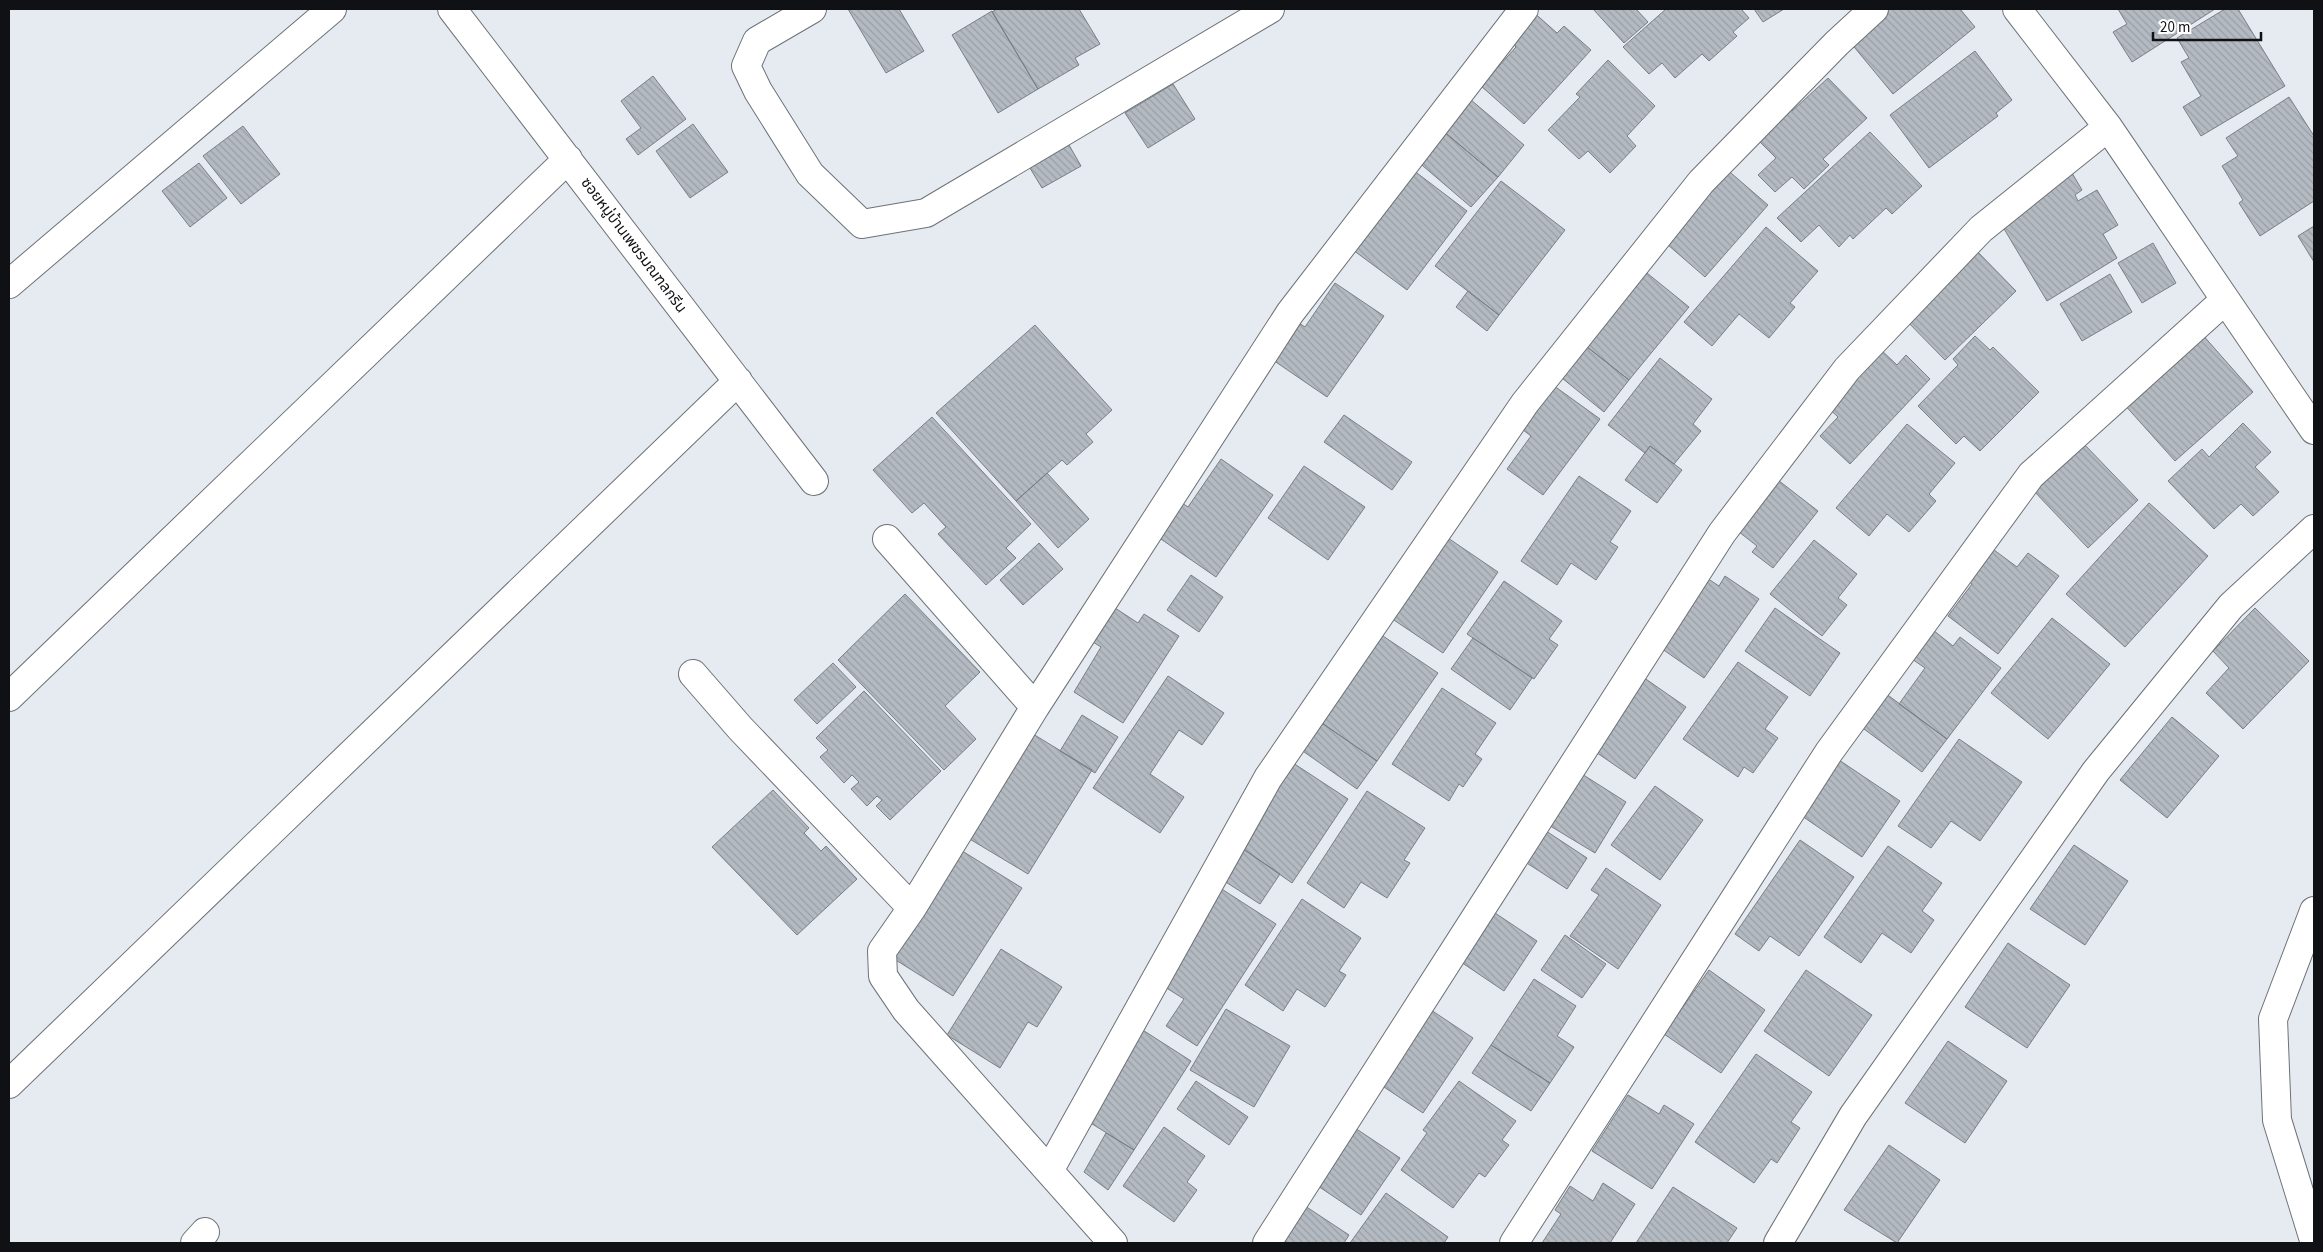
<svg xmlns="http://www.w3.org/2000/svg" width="2323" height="1252" viewBox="0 0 2323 1252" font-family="'Source Sans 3','Noto Sans Thai',sans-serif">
	<defs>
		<pattern id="building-back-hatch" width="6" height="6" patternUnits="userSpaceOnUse" patternTransform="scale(1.25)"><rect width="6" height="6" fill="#b4bac1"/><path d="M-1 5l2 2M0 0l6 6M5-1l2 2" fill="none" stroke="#9a9fa5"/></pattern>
	</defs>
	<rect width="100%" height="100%" fill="#e6ebf2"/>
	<!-- building -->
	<path fill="url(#building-back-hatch)" stroke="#7a7f85" d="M 848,9 L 899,9 L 924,51 L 886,73 Z
		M 997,9 L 1079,9 L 1100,44 L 1075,58 L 1079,65 L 1038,89 L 992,12 Z
		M 1593,9 L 1636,9 L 1648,22 L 1624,43 Z
		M 1666,9 L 1741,9 L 1749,18 L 1733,32 L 1737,36 L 1709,61 L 1702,54 L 1675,78 L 1662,63 L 1649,74 L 1623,47 Z
		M 1754,9 L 1784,9 L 1763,22 Z
		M 1890,9 L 1960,9 L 1975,27 L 1893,94 L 1850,42 Z
		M 2118,9 L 2215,9 L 2132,62 L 2113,32 L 2127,24 Z
		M 2225,9 L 2238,9 L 2285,86 L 2201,136 L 2183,107 L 2201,96 L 2181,62 L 2189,58 L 2177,38 Z
		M 1531,10 L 1557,33 L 1564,26 L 1591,50 L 1524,124 L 1481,86 L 1516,47 L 1506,37 Z
		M 992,11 L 1038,89 L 998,113 L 952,35 Z
		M 1975,51 L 2012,100 L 1996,113 L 1998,116 L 1929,168 L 1890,115 Z
		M 1608,60 L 1655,106 L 1627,136 L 1636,146 L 1610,173 L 1588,151 L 1579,159 L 1548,130 L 1580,97 L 1576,94 Z
		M 653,76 L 686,119 L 638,155 L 626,139 L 641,128 L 621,101 Z
		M 1828,78 L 1867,118 L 1823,159 L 1829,165 L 1804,189 L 1792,177 L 1775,192 L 1758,175 L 1776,158 L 1753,135 L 1785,104 L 1792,111 Z
		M 1173,84 L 1195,119 L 1148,148 L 1125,113 Z
		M 1464,94 L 1524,145 L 1498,177 L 1437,126 Z
		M 2289,97 L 2314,136 L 2314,201 L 2260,236 L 2239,203 L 2243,200 L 2222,166 L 2238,156 L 2226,138 Z
		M 693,124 L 728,172 L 690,198 L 656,151 Z
		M 243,126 L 280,174 L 241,204 L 203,156 Z
		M 1442,130 L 1498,177 L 1471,207 L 1416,160 Z
		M 1870,132 L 1922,186 L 1892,214 L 1886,208 L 1853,239 L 1850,235 L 1839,247 L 1819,225 L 1801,242 L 1777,218 Z
		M 1069,145 L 1081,166 L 1042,188 L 1030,168 Z
		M 199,163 L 227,198 L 190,227 L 162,191 Z
		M 1409,167 L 1467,211 L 1407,290 L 1349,247 Z
		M 1724,167 L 1768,205 L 1705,277 L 1660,238 Z
		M 2072,173 L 2082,190 L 2075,195 L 2078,201 L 2097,190 L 2118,225 L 2103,234 L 2117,258 L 2047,301 L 1997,217 Z
		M 1501,181 L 1565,230 L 1499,315 L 1435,266 Z
		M 2314,226 L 2314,262 L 2298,236 Z
		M 1766,227 L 1818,271 L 1790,303 L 1795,307 L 1769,338 L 1739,314 L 1712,346 L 1684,322 Z
		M 2153,243 L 2176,283 L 2142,303 L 2118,263 Z
		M 1971,245 L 2016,291 L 1945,360 L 1900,314 Z
		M 1642,269 L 1689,307 L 1629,380 L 1582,343 Z
		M 2110,274 L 2132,312 L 2082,341 L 2060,304 Z
		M 1335,283 L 1384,316 L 1327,397 L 1270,358 L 1296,321 L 1305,327 Z
		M 1468,291 L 1499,315 L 1487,331 L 1456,307 Z
		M 1035,325 L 1112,410 L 1086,434 L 1093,442 L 1067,465 L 1062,460 L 1016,501 L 936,413 Z
		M 2201,333 L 2253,392 L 2175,461 L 2123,403 Z
		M 1975,336 L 1990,350 L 1993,347 L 2039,392 L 1980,451 L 1964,436 L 1956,444 L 1918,406 L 1958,365 L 1953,359 Z
		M 1582,343 L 1629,380 L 1604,412 L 1557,374 Z
		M 1878,347 L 1897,365 L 1906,355 L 1930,379 L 1850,464 L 1820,436 L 1838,417 L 1824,404 Z
		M 1660,358 L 1712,399 L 1693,424 L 1701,431 L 1674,464 L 1650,446 L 1645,453 L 1608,425 Z
		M 1550,383 L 1600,419 L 1543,495 L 1507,469 L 1531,436 L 1518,426 Z
		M 1344,415 L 1412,462 L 1392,490 L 1324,442 Z
		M 932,417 L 1031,524 L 1006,548 L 1016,558 L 986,585 L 938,534 L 946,527 L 924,503 L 912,513 L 873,470 Z
		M 2243,423 L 2271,452 L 2255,467 L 2279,492 L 2253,516 L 2241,504 L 2214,529 L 2168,481 L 2202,449 L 2209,457 Z
		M 1907,424 L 1955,463 L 1929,494 L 1936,501 L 1909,532 L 1887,514 L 1869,536 L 1836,508 Z
		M 2082,442 L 2138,500 L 2088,548 L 2032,489 Z
		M 1650,446 L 1682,470 L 1657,503 L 1625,480 Z
		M 1221,459 L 1273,495 L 1216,577 L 1158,537 L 1182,503 L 1188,507 Z
		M 1304,466 L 1365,507 L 1328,560 L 1268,518 Z
		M 1047,473 L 1089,519 L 1058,548 L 1016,501 Z
		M 1579,476 L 1631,511 L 1610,542 L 1618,547 L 1596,580 L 1571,563 L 1557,585 L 1521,561 Z
		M 1774,477 L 1818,511 L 1773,568 L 1752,552 L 1757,546 L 1734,528 Z
		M 2149,503 L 2208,556 L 2125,647 L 2066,594 Z
		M 1445,536 L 1498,572 L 1443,653 L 1385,614 Z
		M 1814,540 L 1857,574 L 1838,598 L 1847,605 L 1822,636 L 1770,594 Z
		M 1039,543 L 1063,569 L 1023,605 L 1000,580 Z
		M 1990,547 L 2017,567 L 2028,553 L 2059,576 L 1998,654 L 1948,616 L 1972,584 L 1966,579 Z
		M 1191,575 L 1223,597 L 1199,632 L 1167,610 Z
		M 1702,575 L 1719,586 L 1725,576 L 1759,599 L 1704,678 L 1655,644 Z
		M 1504,581 L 1562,621 L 1549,639 L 1558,645 L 1534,679 L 1467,634 Z
		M 905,594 L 980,672 L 945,706 L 976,739 L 944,770 L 838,660 Z
		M 1115,608 L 1138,623 L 1144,614 L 1179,636 L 1123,723 L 1074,692 L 1101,647 L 1093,642 Z
		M 1775,608 L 1840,653 L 1810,696 L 1745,651 Z
		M 2255,608 L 2309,661 L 2243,729 L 2206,693 L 2229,668 L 2213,651 Z
		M 2052,618 L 2110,664 L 2048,739 L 1991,693 Z
		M 1933,630 L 1953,646 L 1960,637 L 2001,668 L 1947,739 L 1899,704 L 1925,668 L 1912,659 Z
		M 1377,632 L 1438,673 L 1377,761 L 1316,719 Z
		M 1473,638 L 1532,678 L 1510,710 L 1451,669 Z
		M 1738,662 L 1788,697 L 1765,729 L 1778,738 L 1753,773 L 1744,767 L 1738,777 L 1683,739 Z
		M 833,663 L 856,687 L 817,724 L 794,700 Z
		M 1640,675 L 1686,707 L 1635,779 L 1587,746 Z
		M 1168,676 L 1224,713 L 1202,745 L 1179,730 L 1150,774 L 1184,797 L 1160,833 L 1093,788 Z
		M 1442,688 L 1496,723 L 1475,754 L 1482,759 L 1463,787 L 1459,784 L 1449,801 L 1392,764 Z
		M 864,691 L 941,771 L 890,820 L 876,806 L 882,800 L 877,796 L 867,806 L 851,789 L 859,782 L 852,775 L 844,783 L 820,757 L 828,750 L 816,738 Z
		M 1885,693 L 1947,739 L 1922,772 L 1860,726 Z
		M 1082,715 L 1118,737 L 1095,773 L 1060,751 Z
		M 2172,717 L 2219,756 L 2167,818 L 2120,780 Z
		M 1316,719 L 1377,761 L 1357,789 L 1297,747 Z
		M 1033,734 L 1092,770 L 1028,874 L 968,838 Z
		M 1959,739 L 2022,782 L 1980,841 L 1951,821 L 1931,848 L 1898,826 Z
		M 1839,760 L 1900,801 L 1862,857 L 1802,816 Z
		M 1290,761 L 1348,799 L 1292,883 L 1239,846 Z
		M 1574,769 L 1626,802 L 1595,853 L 1542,821 Z
		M 1655,786 L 1703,820 L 1660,880 L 1611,845 Z
		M 773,790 L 809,828 L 804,833 L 821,851 L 826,846 L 857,879 L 797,935 L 712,847 Z
		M 1367,791 L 1425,828 L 1404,860 L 1410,863 L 1387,898 L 1361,882 L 1344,908 L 1307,883 Z
		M 1540,827 L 1587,858 L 1567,889 L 1519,858 Z
		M 1800,840 L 1854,877 L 1799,956 L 1770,936 L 1759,951 L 1735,934 Z
		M 2074,845 L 2128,881 L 2085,945 L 2030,909 Z
		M 1239,846 L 1280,874 L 1260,904 L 1218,877 Z
		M 1888,846 L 1942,883 L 1922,911 L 1934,920 L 1911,953 L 1882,933 L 1861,963 L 1824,937 Z
		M 959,849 L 1022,888 L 953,996 L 891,957 Z
		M 1606,868 L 1661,905 L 1618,969 L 1570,936 L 1599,895 L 1591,890 Z
		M 1217,886 L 1276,924 L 1197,1046 L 1166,1026 L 1184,999 L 1157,982 Z
		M 1302,899 L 1361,938 L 1339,971 L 1346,975 L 1325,1007 L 1297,989 L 1283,1011 L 1245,985 Z
		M 1489,909 L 1537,941 L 1504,991 L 1455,958 Z
		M 1565,935 L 1606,964 L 1582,998 L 1541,970 Z
		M 2008,943 L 2070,985 L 2027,1048 L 1965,1007 Z
		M 1001,949 L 1062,987 L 1037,1027 L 1028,1022 L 1000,1068 L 947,1035 Z
		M 1709,970 L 1765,1010 L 1721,1073 L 1664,1034 Z
		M 1806,970 L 1872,1015 L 1829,1076 L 1764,1031 Z
		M 1534,979 L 1576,1006 L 1557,1036 L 1574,1047 L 1550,1083 L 1491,1045 Z
		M 1425,1006 L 1473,1038 L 1423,1113 L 1381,1085 Z
		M 1226,1009 L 1290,1046 L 1254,1107 L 1190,1070 Z
		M 1138,1027 L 1191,1061 L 1134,1150 L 1081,1117 Z
		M 1948,1041 L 2007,1081 L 1965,1143 L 1905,1103 Z
		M 1491,1045 L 1550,1083 L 1531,1111 L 1472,1073 Z
		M 1756,1054 L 1812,1092 L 1791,1122 L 1800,1128 L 1777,1163 L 1771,1159 L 1754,1183 L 1695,1142 Z
		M 1196,1081 L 1248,1117 L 1229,1145 L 1177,1109 Z
		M 1459,1081 L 1516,1121 L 1502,1140 L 1509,1145 L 1485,1177 L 1479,1173 L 1453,1208 L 1401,1170 L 1427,1133 L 1423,1130 Z
		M 1628,1095 L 1659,1114 L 1664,1105 L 1694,1124 L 1652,1189 L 1592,1151 Z
		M 1349,1124 L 1400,1158 L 1361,1215 L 1318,1186 Z
		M 1164,1127 L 1205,1156 L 1187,1182 L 1197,1190 L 1174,1222 L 1123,1186 Z
		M 1106,1133 L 1134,1150 L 1108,1190 L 1084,1172 Z
		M 1889,1145 L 1940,1180 L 1897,1243 L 1844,1210 Z
		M 1603,1183 L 1635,1204 L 1610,1243 L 1542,1243 L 1561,1214 L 1555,1210 L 1570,1186 L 1593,1201 Z
		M 1673,1187 L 1737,1228 L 1727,1243 L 1636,1243 Z
		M 1386,1193 L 1448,1237 L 1444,1243 L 1350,1243 Z
		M 1299,1202 L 1349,1235 L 1344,1243 L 1272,1243 Z"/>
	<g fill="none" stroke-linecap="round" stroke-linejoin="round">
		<defs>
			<path id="minor" d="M 452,9 L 814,481
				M 812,9 L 757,41 L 746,66 L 758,91 L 810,174 L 862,224 L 926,213 L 1270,9
				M 2017,9 L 2108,127 L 2314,430
				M 9,284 L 332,9
				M 887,539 L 1035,707
				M 693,674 L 740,728 L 912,908
				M 9,697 L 568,159
				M 2314,911 L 2273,1019 L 2277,1120 L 2314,1240
				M 9,1084 L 738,381
				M 1049,1171 L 1268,778 L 1525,403 L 1701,182 L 1837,43 L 1874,9
				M 195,1243 L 205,1232
				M 1113,1243 L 906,1010 L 883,976 L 882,951 L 912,908 L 1035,707 L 1290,313 L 1524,9
				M 1267,1243 L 1722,533 L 1847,369 L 1981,229 L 2108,127
				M 1514,1243 L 1829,752 L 2031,475 L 2225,300
				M 1778,1243 L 1853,1116 L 2096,771 L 2231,606 L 2314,529"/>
		</defs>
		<!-- minor casing -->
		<use href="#minor" stroke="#6d7278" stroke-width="30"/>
		<!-- minor -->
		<use href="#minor" stroke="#fff" stroke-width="28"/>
	</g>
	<g text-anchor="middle" stroke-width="4" stroke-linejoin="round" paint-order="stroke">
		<!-- street labels -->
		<g font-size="15" fill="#101114" stroke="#fff">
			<text transform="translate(634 245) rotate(53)" y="5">ซอยหมู่บ้านเพชรมณฑลกรีน</text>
		</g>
	</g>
	<!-- border -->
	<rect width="2323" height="1252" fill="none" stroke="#101114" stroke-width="20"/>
	<!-- scale -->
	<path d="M2153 32v8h108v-8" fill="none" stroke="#101114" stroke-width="2.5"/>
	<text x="2160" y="32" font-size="15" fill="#101114" stroke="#ffffff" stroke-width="4" paint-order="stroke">20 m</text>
</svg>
